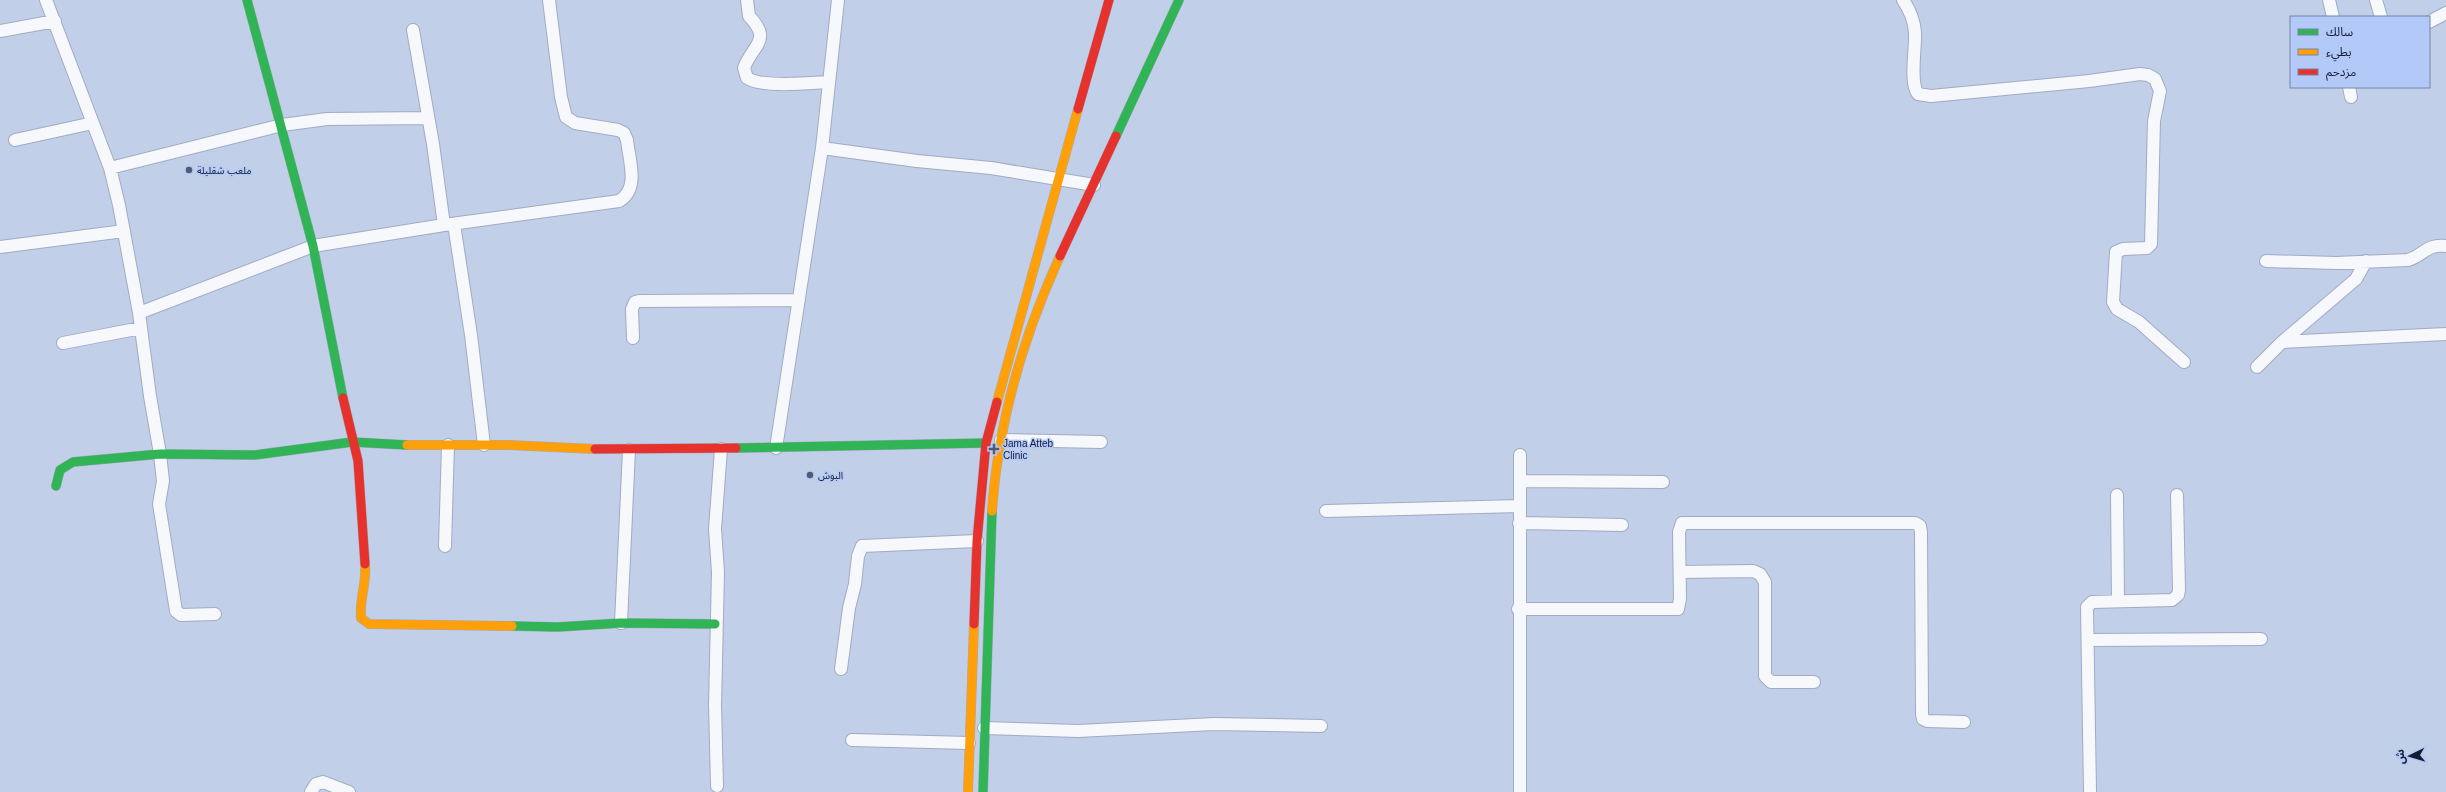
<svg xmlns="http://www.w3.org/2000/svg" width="2446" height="792" viewBox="0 0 2446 792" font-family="Arial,'Noto Sans Arabic',sans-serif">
	<rect width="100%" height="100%" fill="#c2cfe9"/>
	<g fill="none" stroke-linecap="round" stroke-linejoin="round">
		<defs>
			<path id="street" d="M 46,0 L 110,168 L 119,205 L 139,313 L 150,396 L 160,454 L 163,481 L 159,504 L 176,611 L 181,615 L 215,614
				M 747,0 L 749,16 C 773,41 752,45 744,68 L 747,78 C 762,88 810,83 828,82
				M 1903,0 C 1910,10 1914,21 1915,32 C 1916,48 1909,83 1918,94 L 1931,96 L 2089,81 L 2140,74 L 2148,75 L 2155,79 L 2160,91 L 2154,121 L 2151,244 L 2147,248 L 2123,249 L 2116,252 L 2113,302 L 2117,309 L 2139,322 L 2184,362
				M 2329,0 L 2333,17
				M 2376,0 L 2381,17
				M 2429,22 L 2446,13
				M 413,30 L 433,144 L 444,225
				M 0,31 L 55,21
				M 2349,87 L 2351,97
				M 15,140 L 93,123
				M 822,148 L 917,161 L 991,168 L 1094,185
				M 110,168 L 282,125 L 327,119 L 428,118
				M 454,224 L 471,335 L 484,445
				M 0,247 L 124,231
				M 2266,261 L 2336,263 L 2408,260 C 2425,255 2425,244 2446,246
				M 139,313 L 313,246 L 444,225 L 619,201 C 640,189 629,160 627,140 L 624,133 L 618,130 L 575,123 L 566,117 L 561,97 L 549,0
				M 633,338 L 632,309 L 635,302 L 639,301 L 799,300
				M 2282,342 L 2446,334
				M 63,343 L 141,328
				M 2257,367 L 2282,342 L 2356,279 L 2366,261
				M 1001,440 L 1101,442
				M 776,448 L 822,148 L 838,0
				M 1520,455 L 1520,792
				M 1520,481 L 1663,482
				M 2117,495 L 2118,600
				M 1326,511 L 1519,506
				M 1519,523 L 1622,525
				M 445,546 L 448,445
				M 1680,572 L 1753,571 L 1760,574 L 1765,582 L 1765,676 L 1771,682 L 1814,682
				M 1518,609 L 1678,609 L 1680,599 L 1679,532 L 1682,523 L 1915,523 L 1920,526 L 1921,532 L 1922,714 L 1923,719 L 1927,721 L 1964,722
				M 621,623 L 629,450
				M 2088,640 L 2261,639
				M 841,669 L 849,608 L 855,584 L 858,556 L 862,546 L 977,541
				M 984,728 L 1078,731 L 1214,724 L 1321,726
				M 852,740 L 969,743
				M 717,786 L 715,705 L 718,572 L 715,529 L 721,449
				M 311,792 L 316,784 L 323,782 L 349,792
				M 2090,792 L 2087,607 L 2092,602 L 2172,600 L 2178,595 L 2179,590 L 2177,495"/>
			<path id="fast" d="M 247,0 L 313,246 L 343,398
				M 1116,136 L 1179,0
				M 736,448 L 986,443
				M 56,486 L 60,470 L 73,462 L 160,454 L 255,455 L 352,442 L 407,445
				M 512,626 L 558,627 L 621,623 L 715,624
				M 983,792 L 992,511"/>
			<path id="slow" d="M 997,402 L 1078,109
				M 407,445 L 507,445 L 595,449
				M 992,511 C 998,422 1023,337 1060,256
				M 365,564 C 367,583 359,600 361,618 L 369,624 L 512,626
				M 968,792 L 974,624"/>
			<path id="jam" d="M 1078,109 L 1109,0
				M 1060,256 L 1116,136
				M 343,398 L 358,461 L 365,564
				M 595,449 L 736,448
				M 974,624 L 977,541 L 986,443 L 997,402"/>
		</defs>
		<!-- street casing -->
		<use href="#street" stroke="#a1abc2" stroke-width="14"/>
		<!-- fast casing -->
		<use href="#fast" stroke="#a1abc2" stroke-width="10"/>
		<!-- slow casing -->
		<use href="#slow" stroke="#a1abc2" stroke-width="10"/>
		<!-- jam casing -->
		<use href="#jam" stroke="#a1abc2" stroke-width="10"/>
		<!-- street -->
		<use href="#street" stroke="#f6f8fc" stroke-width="12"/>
		<!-- fast -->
		<use href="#fast" stroke="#30b455" stroke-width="9"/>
		<!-- slow -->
		<use href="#slow" stroke="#ff9f0a" stroke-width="9"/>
		<!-- jam -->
		<use href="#jam" stroke="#e5322d" stroke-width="9"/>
	</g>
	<!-- markers -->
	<g fill="#515b73" stroke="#b3c9f8" stroke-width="1.5">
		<circle cx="189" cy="170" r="4"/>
		<path d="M992 443h4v4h4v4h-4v4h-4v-4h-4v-4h4z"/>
		<circle cx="810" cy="475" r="4"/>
	</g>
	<g text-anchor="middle" stroke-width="3" stroke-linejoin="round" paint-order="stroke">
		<!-- poi labels -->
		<g font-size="10" fill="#141d33" stroke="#b3c9f8" text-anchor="start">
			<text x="197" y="174">ملعب شقليلة</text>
			<text x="1003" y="447">Jama Atteb<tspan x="1003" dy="12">Clinic</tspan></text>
			<text x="818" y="479">البوش</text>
		</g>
	</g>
	<!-- legend -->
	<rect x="2290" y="16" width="140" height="72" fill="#b3c9f8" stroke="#7384a9"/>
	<rect x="2298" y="29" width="20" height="6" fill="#30b455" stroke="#7384a9"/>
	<text x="2326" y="36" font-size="12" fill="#141d33">سالك</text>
	<rect x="2298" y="49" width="20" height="6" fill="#ff9f0a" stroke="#7384a9"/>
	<text x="2326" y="56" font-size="12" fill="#141d33">بطيء</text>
	<rect x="2298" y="69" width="20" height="6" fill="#e5322d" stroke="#7384a9"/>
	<text x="2326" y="76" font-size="12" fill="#141d33">مزدحم</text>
	<!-- north arrow -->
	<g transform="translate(2410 756) rotate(265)" stroke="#b3c9f8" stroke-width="3" paint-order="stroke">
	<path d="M0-3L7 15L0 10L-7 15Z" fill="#141d33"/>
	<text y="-6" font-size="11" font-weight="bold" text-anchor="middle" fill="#141d33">ش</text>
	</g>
</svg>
